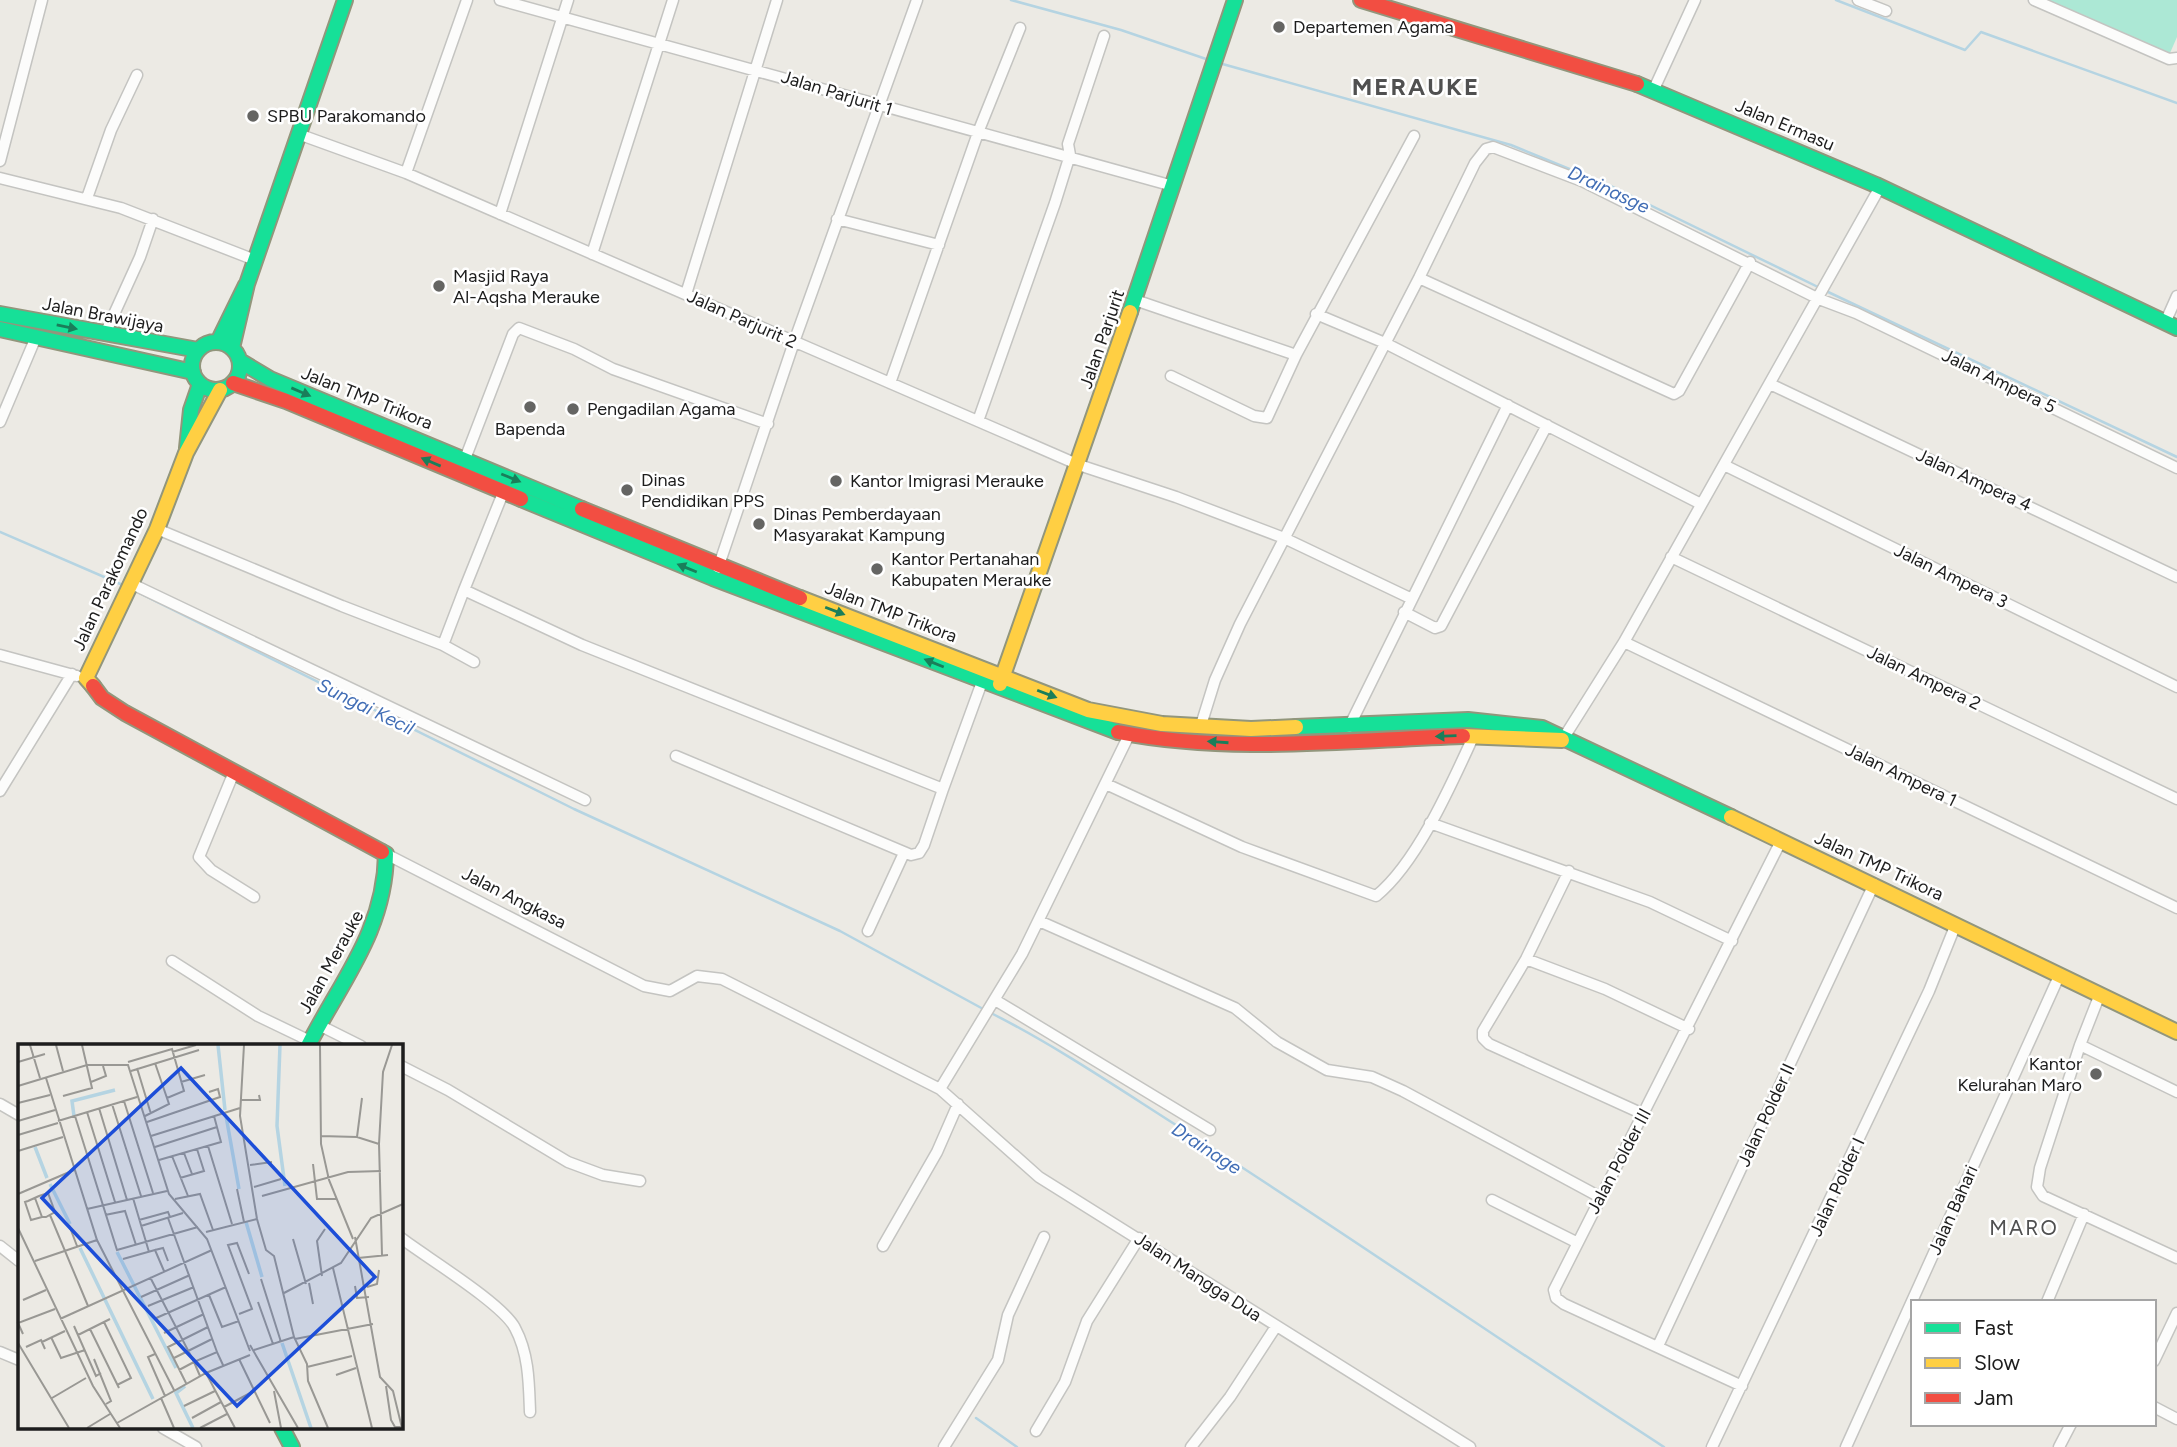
<svg xmlns="http://www.w3.org/2000/svg" width="2177" height="1447" viewBox="0 0 2177 1447" font-family="Figtree,sans-serif">
	<rect width="100%" height="100%" fill="#eceae4"/>
	<!-- pitch -->
	<path fill="#ace8d5" d="M 2039,0 L 2177,0 L 2177,37 L 2170,53 L 2164,55 Z"/>
	<g fill="none" stroke-linecap="round" stroke-linejoin="round">
		<!-- stream -->
		<path stroke="#b5d4e2" stroke-width="2.5" d="M 1011,0 L 1121,30 L 1209,60
			M 1836,0 L 1965,50 L 1981,32 L 2177,103
			M 1219,63 L 1511,145 L 1611,186 L 1820,288
			M 1826,291 L 2177,457
			M 0,532 L 125,586
			M 135,591 L 574,809 L 840,931 L 985,1010
			M 991,1013 C 1062,1049 1128,1095 1195,1137 C 1353,1238 1506,1345 1664,1447
			M 976,1418 L 1017,1447"/>
		<defs>
			<path id="street" d="M 500,0 L 1173,186
				M 1858,0 L 1886,11
				M 2034,0 L 2169,59 L 2177,58
				M 1654,89 L 1695,0
				M 301,135 L 406,173 L 467,0
				M 0,161 L 42,0
				M 406,173 L 1079,465 L 1176,497 L 1284,538 L 1410,598
				M 0,178 L 121,208 L 255,260
				M 87,198 L 111,130 L 137,75
				M 500,214 L 568,0
				M 837,219 L 939,245
				M 592,254 L 673,0
				M 1419,278 L 1674,394 L 1679,391 L 1750,262
				M 686,294 L 777,0
				M 1135,300 L 1296,355 L 1414,136
				M 1316,314 L 1385,343 L 1701,504
				M 2165,323 L 2177,296
				M 105,334 L 140,257 L 153,219
				M 1171,376 L 1254,416 L 1267,418 L 1296,355
				M 890,383 L 979,130 L 1020,28
				M 1770,384 L 2177,577
				M 978,421 L 1055,203 L 1070,155 L 1068,144 L 1104,36
				M 0,422 L 36,337
				M 465,459 L 513,334 L 519,328 L 574,349 L 613,369 L 768,424
				M 1724,465 L 2177,687
				M 503,493 L 464,590 L 582,645 L 943,789 L 924,845 L 919,853 L 911,855 L 676,756
				M 157,529 L 342,606 L 443,645 L 474,662
				M 1671,557 L 2177,799
				M 718,568 L 794,342 L 917,0
				M 132,584 L 585,800
				M 1404,612 L 1435,628 L 1441,626 L 1547,425
				M 1624,642 L 2177,908
				M 443,645 L 464,590
				M 0,655 L 77,676
				M 1201,725 L 1215,680 L 1240,624 L 1419,278 L 1475,163 L 1486,149 L 1493,147 L 1582,181 L 1819,299 L 1856,313 L 2177,468
				M 1349,727 L 1508,405
				M 1563,739 L 1624,642 L 1880,187
				M 234,772 L 199,857 L 211,870 L 254,897
				M 1106,784 L 1242,847 L 1376,896 C 1417,863 1452,783 1474,735
				M 943,789 L 982,682
				M 0,791 L 72,674
				M 1430,823 L 1650,902 L 1732,941
				M 386,854 L 644,986 L 670,991 L 697,976 L 722,979 L 940,1089 L 1039,1177 L 1470,1447
				M 1569,871 L 1526,959 L 1483,1031 L 1483,1038 L 1489,1044 L 1643,1114
				M 1039,921 L 1235,1008 L 1277,1042 L 1327,1070 L 1372,1077 L 1403,1091 L 1600,1197
				M 868,931 L 904,853
				M 1526,959 L 1605,989 L 1689,1029
				M 172,961 L 258,1016 L 310,1041
				M 2100,994 L 2080,1045 L 2040,1168 L 2037,1187 L 2043,1196 L 2177,1258
				M 995,1000 L 1210,1130
				M 319,1025 L 361,1046
				M 2080,1045 L 2177,1092
				M 401,1066 L 448,1090 L 568,1162 L 603,1175 L 640,1181
				M 940,1089 L 1022,954 L 1129,735
				M 0,1104 L 19,1115
				M 1492,1200 L 1576,1242
				M 401,1238 C 426,1257 503,1304 515,1328 C 529,1354 529,1384 530,1412
				M 0,1246 L 19,1261
				M 883,1246 L 937,1152 L 958,1104
				M 2047,1302 L 2084,1214
				M 1658,1346 L 1874,884
				M 0,1352 L 19,1360
				M 2154,1361 L 2177,1313
				M 1742,1386 L 1564,1304 L 1556,1298 L 1554,1290 L 1781,841
				M 2154,1407 L 2177,1419
				M 163,1428 L 196,1447
				M 1036,1431 L 1065,1382 L 1087,1321 L 1139,1238
				M 944,1447 L 998,1360 L 1008,1315 L 1044,1237
				M 1191,1447 L 1230,1397 L 1275,1328
				M 1712,1447 L 1929,991 L 1956,924
				M 1846,1447 L 2060,974
				M 2059,1447 L 2071,1424"/>
			<path id="fast" d="M 1637,84 L 1876,185 L 2177,328
				M 1130,312 L 1235,0
				M 0,314 L 198,350
				M 0,329 L 193,372
				M 218,342 L 246,285
				M192 366a24 24 0 1 1 48 0a24 24 0 1 1-48 0Z
				M 232,348 L 247,284 L 345,0
				M 240,361 L 270,379 L 582,509
				M 187,448 L 191,410 L 200,384
				M 521,499 L 713,578 L 1118,732
				M 1296,727 L 1468,720 L 1542,728 L 1731,817
				M 308,1046 C 341,981 385,931 386,854 L 382,852
				M 282,1428 L 292,1447"/>
			<path id="slow" d="M 800,598 L 1088,710 L 1162,724 L 1251,729 L 1296,727
				M 1000,684 L 1130,312
				M 93,686 L 86,678 L 157,529 L 186,453 L 220,390
				M 1463,736 L 1562,740
				M 1731,817 L 2177,1032"/>
			<path id="jam" d="M 1361,0 L 1637,84
				M 233,383 L 286,401 L 521,499
				M 582,509 L 800,598
				M 93,686 L 102,698 L 125,713 L 382,852
				M 1118,732 C 1232,754 1347,740 1463,736"/>
		</defs>
		<!-- street casing -->
		<use href="#street" stroke="#c4c4c1" stroke-width="13"/>
		<!-- fast casing -->
		<use href="#fast" stroke="#92967c" stroke-width="18"/>
		<!-- slow casing -->
		<use href="#slow" stroke="#92967c" stroke-width="18"/>
		<!-- jam casing -->
		<use href="#jam" stroke="#92967c" stroke-width="18"/>
		<!-- street -->
		<use href="#street" stroke="#fcfcfb" stroke-width="10"/>
		<!-- fast -->
		<use href="#fast" stroke="#16e098" stroke-width="14"/>
		<!-- slow -->
		<use href="#slow" stroke="#ffcf43" stroke-width="14"/>
		<!-- jam -->
		<use href="#jam" stroke="#f24e42" stroke-width="14"/>
	</g>
	<!-- one-way arrows -->
	<defs><path id="oneway-solid" d="M-6-.8H1V-3.2L6.5 0L1 3.2V.8H-6Z" transform="scale(1.75)"/></defs>
	<g fill="#1a7e5a">
		<use href="#oneway-solid" transform="translate(67 327) rotate(11)"/>
		<use href="#oneway-solid" transform="translate(301 392) rotate(23)"/>
		<use href="#oneway-solid" transform="translate(431 462) rotate(-157)"/>
		<use href="#oneway-solid" transform="translate(511 478) rotate(22)"/>
		<use href="#oneway-solid" transform="translate(687 568) rotate(-158)"/>
		<use href="#oneway-solid" transform="translate(835 611) rotate(21)"/>
		<use href="#oneway-solid" transform="translate(934 663) rotate(-158)"/>
		<use href="#oneway-solid" transform="translate(1047 694) rotate(21)"/>
		<use href="#oneway-solid" transform="translate(1446 736) rotate(178)"/>
		<use href="#oneway-solid" transform="translate(1218 742) rotate(-176)"/>
	</g>
	<!-- markers -->
	<g fill="#656563" stroke="#fff" stroke-width="2.5">
		<circle cx="1279" cy="27" r="7"/>
		<circle cx="253" cy="116" r="7"/>
		<circle cx="439" cy="286" r="7"/>
		<circle cx="530" cy="407" r="7"/>
		<circle cx="573" cy="409" r="7"/>
		<circle cx="836" cy="481" r="7"/>
		<circle cx="627" cy="490" r="7"/>
		<circle cx="759" cy="524" r="7"/>
		<circle cx="877" cy="569" r="7"/>
		<circle cx="2096" cy="1074" r="7"/>
	</g>
	<g text-anchor="middle" stroke-width="5" stroke-linejoin="round" paint-order="stroke">
		<!-- poi labels -->
		<g font-size="18" fill="#1d1d1d" stroke="#fff" text-anchor="start">
			<text x="1293" y="33">Departemen Agama</text>
			<text x="267" y="122">SPBU Parakomando</text>
			<text x="453" y="282">Masjid Raya<tspan x="453" dy="21">Al-Aqsha Merauke</tspan></text>
			<text x="587" y="415">Pengadilan Agama</text>
			<text x="530" y="435" text-anchor="middle">Bapenda</text>
			<text x="641" y="486">Dinas<tspan x="641" dy="21">Pendidikan PPS</tspan></text>
			<text x="850" y="487">Kantor Imigrasi Merauke</text>
			<text x="773" y="520">Dinas Pemberdayaan<tspan x="773" dy="21">Masyarakat Kampung</tspan></text>
			<text x="891" y="565">Kantor Pertanahan<tspan x="891" dy="21">Kabupaten Merauke</tspan></text>
			<text x="2082" y="1070" text-anchor="end">Kantor<tspan x="2082" dy="21">Kelurahan Maro</tspan></text>
		</g>
		<!-- street labels -->
		<g font-size="18" fill="#1d1d1d" stroke="#fff">
			<text transform="translate(837 93) rotate(17)" y="6">Jalan Parjurit 1</text>
			<text transform="translate(1785 125) rotate(23)" y="6">Jalan Ermasu</text>
			<text transform="translate(103 315) rotate(11)" y="6">Jalan Brawijaya</text>
			<text transform="translate(742 319) rotate(24)" y="6">Jalan Parjurit 2</text>
			<text transform="translate(1102 339) rotate(-71)" y="6">Jalan Parjurit</text>
			<text transform="translate(1999 381) rotate(26)" y="6">Jalan Ampera 5</text>
			<text transform="translate(367 398) rotate(22)" y="6">Jalan TMP Trikora</text>
			<text transform="translate(1974 480) rotate(25)" y="6">Jalan Ampera 4</text>
			<text transform="translate(1951 576) rotate(26)" y="6">Jalan Ampera 3</text>
			<text transform="translate(110 579) rotate(-65)" y="6">Jalan Parakomando</text>
			<text transform="translate(891 612) rotate(21)" y="6">Jalan TMP Trikora</text>
			<text transform="translate(1924 678) rotate(26)" y="6">Jalan Ampera 2</text>
			<text transform="translate(1901 775) rotate(26)" y="6">Jalan Ampera 1</text>
			<text transform="translate(1879 866) rotate(25)" y="6">Jalan TMP Trikora</text>
			<text transform="translate(514 898) rotate(27)" y="6">Jalan Angkasa</text>
			<text transform="translate(331 962) rotate(-61)" y="6">Jalan Merauke</text>
			<text transform="translate(1766 1115) rotate(-65)" y="6">Jalan Polder II</text>
			<text transform="translate(1619 1161) rotate(-62)" y="6">Jalan Polder III</text>
			<text transform="translate(1837 1187) rotate(-65)" y="6">Jalan Polder I</text>
			<text transform="translate(1953 1210) rotate(-66)" y="6">Jalan Bahari</text>
			<text transform="translate(1198 1277) rotate(33)" y="6">Jalan Mangga Dua</text>
		</g>
		<!-- water labels -->
		<g font-size="19" font-style="italic" fill="#416db5" stroke="#fff">
			<text transform="translate(1609 189) rotate(25)" y="7">Drainasge</text>
			<text transform="translate(366 706) rotate(26)" y="7">Sungai Kecil</text>
			<text transform="translate(1207 1148) rotate(33)" y="7">Drainage</text>
		</g>
		<!-- quarter labels -->
		<g font-size="21" letter-spacing="2" fill="#505050" stroke="#fff">
			<text x="2024" y="1235">MARO</text>
		</g>
		<!-- district labels -->
		<g font-size="24" font-weight="bold" letter-spacing="2" fill="#505050" stroke="#fff">
			<text x="1416" y="95">MERAUKE</text>
		</g>
	</g>
	<!-- overview -->
	<g transform="translate(18 1044)">
		<rect width="385" height="385" fill="#eceae4"/>
		<path fill="none" stroke="#b5d4e2" stroke-width="3.5" d="M 200,1 L 207,66M 262,1 L 259,82 L 267,142M 56,72 L 54,57 L 97,46M 208,72 L 221,145M 17,103 L 29,134M 32,140 L 52,180M 228,178 L 244,233M 62,204 L 135,355M 99,208 L 158,324M 264,299 L 293,384M 167,342 L 158,349 L 175,384"/>
		<path fill="none" stroke="#999894" stroke-width="2" d="M 12,1 L 22,34M 38,1 L 45,27M 226,1 L 222,72 L 239,175 L 248,206 L 256,212 L 276,293 L 289,320 L 290,337 L 310,384M 302,1 L 303,100 L 311,136 L 335,195M 154,8 L 178,1M 0,18 L 27,10M 110,18 L 154,5 L 166,47 L 149,54M 119,24 L 133,70M 113,27 L 181,6M 28,34 L 79,196 L 156,346M 73,38 L 88,32 L 85,22M 163,38 L 187,31M 0,42 L 69,21 L 110,21 L 151,150 L 189,195 L 232,307M 45,52 L 74,44 L 64,1M 222,56 L 242,56 L 241,51M 106,57 L 135,149M 0,59 L 32,51M 94,60 L 123,152M 81,64 L 109,156M 69,68 L 97,158M 57,72 L 99,206 L 180,183M 127,72 L 151,60 L 137,19M 0,77 L 37,66M 40,77 L 119,53M 129,78 L 202,53 L 200,45 L 191,48M 0,91 L 40,79M 133,92 L 222,64M 302,92 L 339,93 L 361,100M 339,93 L 344,54M 190,102 L 214,180M 137,103 L 199,83M 0,107 L 45,93M 166,109 L 174,130M 154,112 L 170,152M 141,116 L 203,98 L 196,72M 295,120 L 299,155 L 319,155M 232,121 L 254,118M 162,134 L 186,127 L 179,105M 236,143 L 263,135M 219,145 L 226,178M 0,150 L 56,126M 244,152 L 330,128 L 363,127M 17,154 L 24,173 L 28,173 L 37,168 L 30,149 L 21,152 L 10,157 L 7,158 L 13,176 L 24,173M 115,154 L 131,208M 157,155 L 182,150 L 195,186M 69,165 L 149,147M 32,171 L 70,262M 87,171 L 107,167 L 118,201M 150,174 L 199,308M 121,176 L 150,168 L 152,173M 51,181 L 59,202M 123,182 L 165,169M 0,184 L 75,342 L 102,384M 188,188 L 239,175M 337,193 L 362,333 L 375,347 L 384,384M 275,195 L 288,240M 137,206 L 145,204 L 150,217M 364,211 L 361,100 L 365,28 L 374,1M 340,214 L 370,211M 105,215 L 137,206 L 146,227M 17,217 L 79,196M 315,224 L 354,384M 304,232 L 299,197 L 307,185M 132,233 L 176,318 L 199,308 L 205,321M 243,235 L 263,298M 291,239 L 295,260M 337,242 L 339,254 L 351,253M 349,243 L 359,240 L 361,226M 266,249 L 323,219 L 353,174 L 385,160M 191,251 L 204,283 L 221,277M 123,253 L 172,231M 5,256 L 28,246M 240,258 L 255,300M 130,262 L 176,243M 221,270 L 234,265 L 210,201 L 219,199 L 231,230M 42,275 L 194,206M 136,275 L 208,243M 86,278 L 113,334 L 99,341M 56,282 L 78,332 L 83,329M 72,285 L 101,344M 146,289 L 186,270M 5,290 L 0,279 L 37,265M 60,291 L 92,275M 33,293 L 43,314 L 67,306M 277,295 L 355,280M 24,298 L 47,287M 0,299 L 51,384M 232,301 L 280,384M 8,303 L 23,296 L 27,305M 236,306 L 276,293M 137,310 L 130,313 L 147,352M 156,314 L 194,295M 76,315 L 93,357 L 88,360M 221,315 L 252,379M 289,323 L 334,312M 161,326 L 176,318 L 182,332M 188,329 L 217,384M 318,331 L 338,324M 168,339 L 150,303 L 190,283M 368,342 L 373,376 L 377,383 L 383,383M 256,347 L 263,384M 34,354 L 68,334M 143,354 L 156,384M 166,362 L 197,347M 206,363 L 236,347M 174,374 L 203,358M 99,379 L 188,329 L 232,311M 69,384 L 92,370M 182,384 L 209,370"/>
		<path fill="#1d4ed8" fill-opacity="0.15" stroke="#1d4ed8" stroke-width="3.5" d="M 163,24 L 357,233 L 219,362 L 24,154 Z"/>
		<rect width="385" height="385" fill="none" stroke="#1d1d1d" stroke-width="3.5"/>
	</g>
	<!-- legend -->
	<rect x="1911" y="1300" width="245" height="126" fill="#ffffff" stroke="#a5a5a5" stroke-width="2"/>
	<rect x="1925" y="1323" width="35" height="10" fill="#16e098" stroke="#a5a5a5" stroke-width="2"/>
	<text x="1974" y="1335" font-size="21" fill="#1d1d1d">Fast</text>
	<rect x="1925" y="1358" width="35" height="10" fill="#ffcf43" stroke="#a5a5a5" stroke-width="2"/>
	<text x="1974" y="1370" font-size="21" fill="#1d1d1d">Slow</text>
	<rect x="1925" y="1393" width="35" height="10" fill="#f24e42" stroke="#a5a5a5" stroke-width="2"/>
	<text x="1974" y="1405" font-size="21" fill="#1d1d1d">Jam</text>
</svg>
